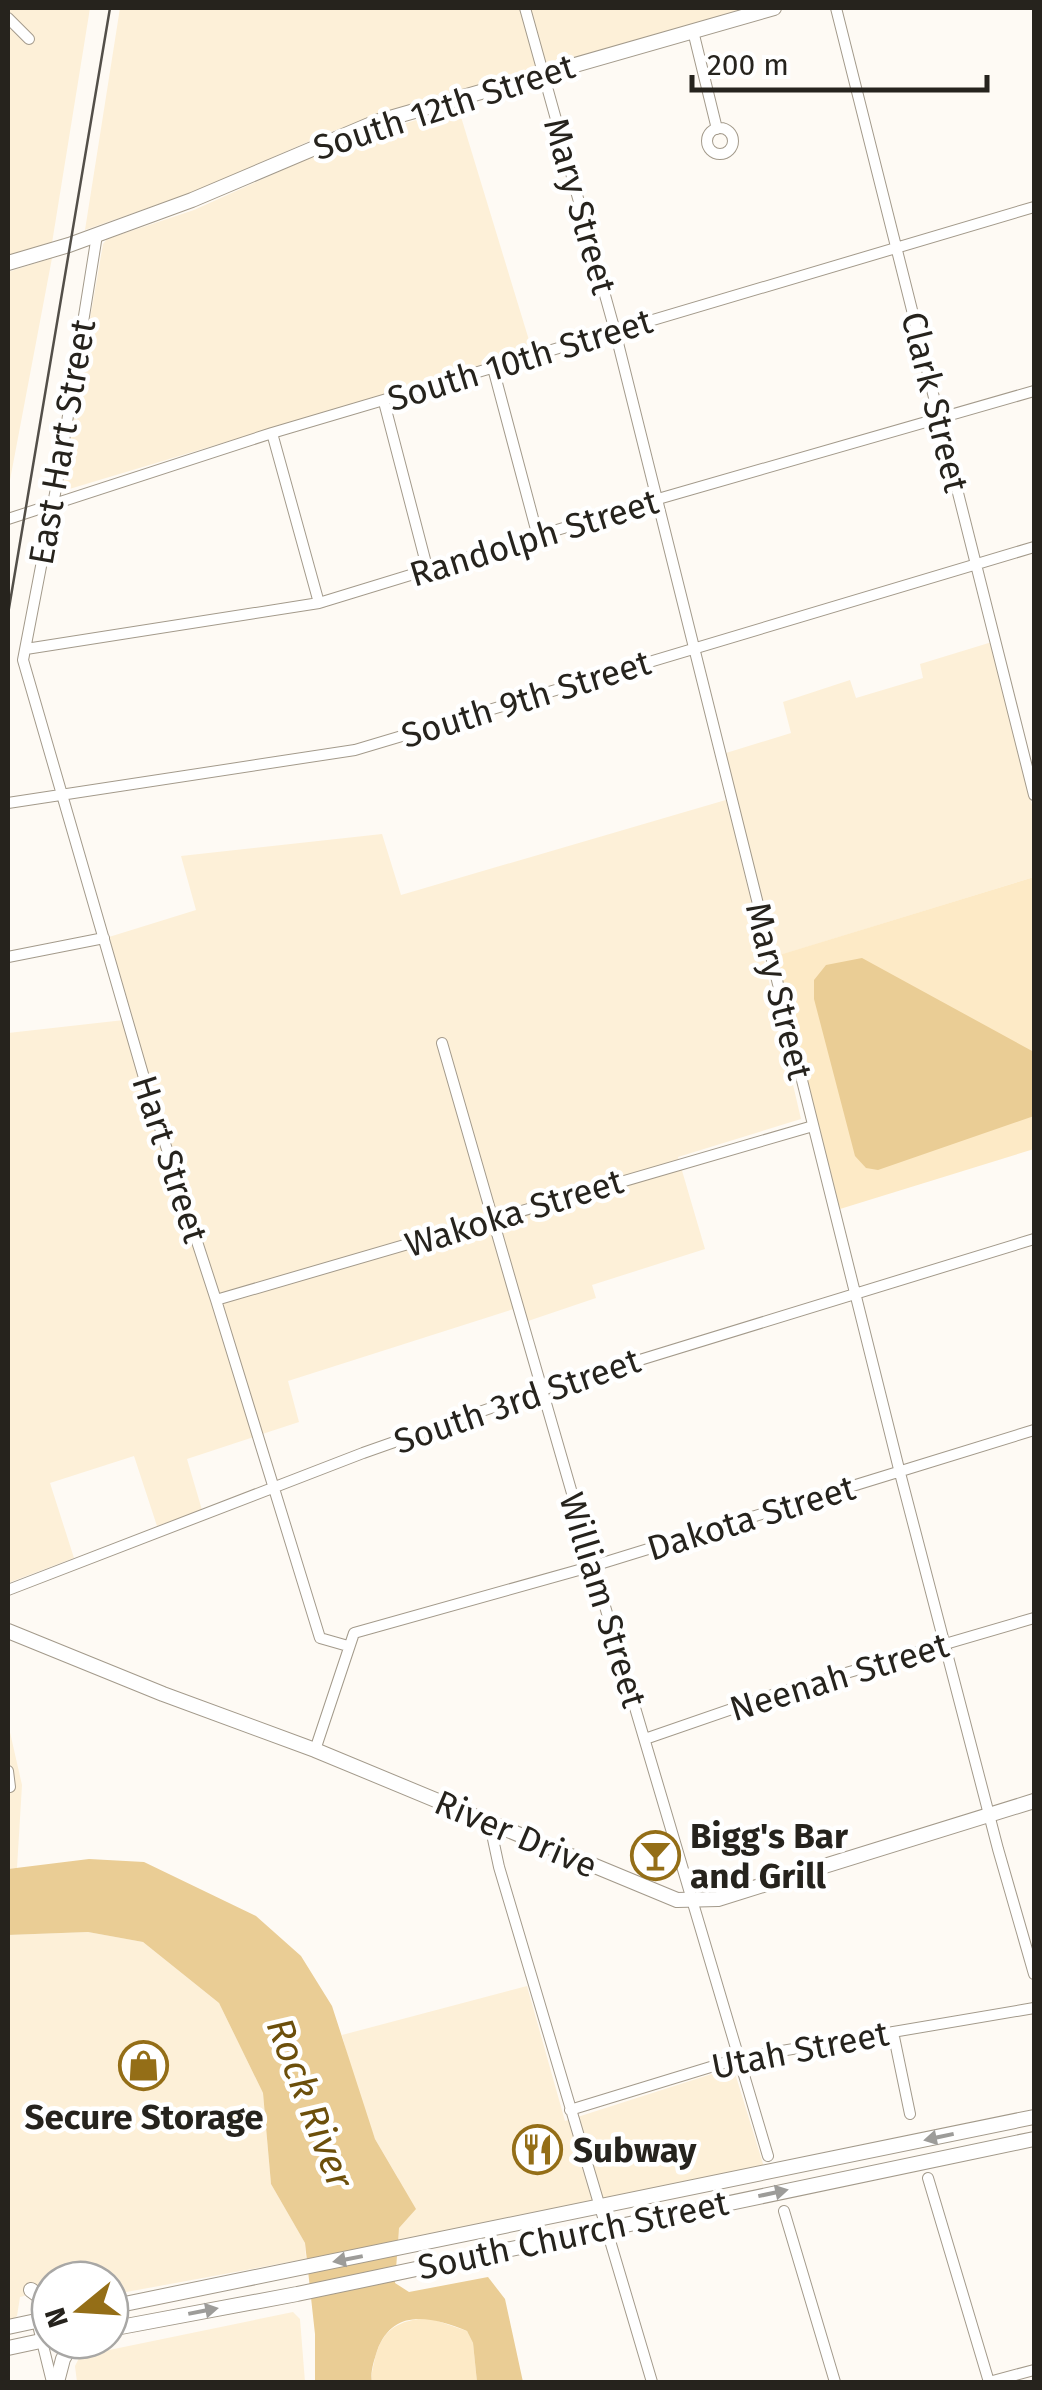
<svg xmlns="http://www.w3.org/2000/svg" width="1042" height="2390" viewBox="0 0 1042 2390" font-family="'Fira Sans',sans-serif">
	<rect width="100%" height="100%" fill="#fefaf4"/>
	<!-- built -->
	<path fill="#fdf0d8" d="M 8,8 L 90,8 L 52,243 L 8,257 Z
		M 120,8 L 749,8 L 395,109 L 328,133 L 196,191 L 85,230 Z
		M 458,107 L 532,350 L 66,490 L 62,479 L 103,244 L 107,239 L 194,210 L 345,142 Z
		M 52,258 L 10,480 L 8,494 L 8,272 Z
		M 992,642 L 1034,813 L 1034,877 L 764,960 L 801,1119 L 678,1157 L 705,1249 L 592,1285 L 596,1298 L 528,1321 L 523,1306 L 288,1381 L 299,1422 L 187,1459 L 202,1510 L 157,1526 L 134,1456 L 50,1483 L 74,1558 L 8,1583 L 8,1033 L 133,1019 L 109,937 L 196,910 L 181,856 L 382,834 L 401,895 L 736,797 L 726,753 L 791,733 L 783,702 L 850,680 L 856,698 L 923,678 L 920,664 Z
		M 9,1728 L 22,1785 L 17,1868 L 8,1869 Z
		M 88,1932 L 143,1942 L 219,2003 L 263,2093 L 271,2184 L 305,2243 L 306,2259 L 110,2295 L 110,2280 L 50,2280 L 50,2298 L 44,2291 L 20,2297 L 17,2316 L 8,2324 L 8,1935 Z
		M 527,1986 L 565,2121 L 721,2071 L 734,2070 L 764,2167 L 398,2240 L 398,2178 L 375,2139 L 357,2092 L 342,2035 Z
		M 293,2312 L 300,2319 L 305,2382 L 77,2382 L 75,2366 L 80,2356 Z"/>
	<!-- green -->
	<path fill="#fdeac6" d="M 1034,877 L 1034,1149 L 840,1209 L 776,956 Z
		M 429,2318 L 467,2331 L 473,2343 L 477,2382 L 372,2382 C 371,2373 373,2367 375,2358 C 383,2328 399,2320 429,2318 Z"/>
	<!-- water -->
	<path fill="#eacd95" d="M 862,958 L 1034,1052 L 1034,1116 L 878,1170 L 866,1168 L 855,1156 L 814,999 L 814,980 L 826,965 Z
		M 89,1859 L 144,1862 L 256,1916 L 301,1956 L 332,2006 L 375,2139 L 416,2209 L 399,2228 L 395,2283 L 409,2292 L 488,2277 L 505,2299 L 523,2382 L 477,2382 L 473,2343 L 467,2331 C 432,2317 393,2307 377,2351 C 374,2361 370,2372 372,2382 L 315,2382 L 315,2334 L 305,2243 L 271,2184 L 263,2093 L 219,2003 L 143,1942 L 88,1932 L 8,1935 L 8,1869 Z"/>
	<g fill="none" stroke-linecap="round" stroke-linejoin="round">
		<defs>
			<path id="street" d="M 525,8 L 615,331 L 900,1473 L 998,1849 L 1034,1974
				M 836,8 L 1034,795
				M 8,18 L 29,39
				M 693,31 L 717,129
				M707 141a13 13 0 1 1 26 0a13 13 0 1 1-26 0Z
				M 97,235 L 58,478 L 23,660 L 147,1088 L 216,1300 L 320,1638 L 348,1646
				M 493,368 L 538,537
				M 384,402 L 428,571
				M 272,433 L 319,603
				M 8,519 L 272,433 L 1034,207
				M 26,649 L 319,603 L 658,499 L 1034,391
				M 8,803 L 355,750 L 1034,547
				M 8,957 L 104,938
				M 442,1043 L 593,1566 L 768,2156
				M 216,1300 L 813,1126
				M 8,1590 L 363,1453 L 542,1390 L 1034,1239
				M 645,1739 L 781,1692 L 1034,1618
				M 315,1750 L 354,1633 L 593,1566 L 1034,1430
				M 8,1771 L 10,1787
				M 498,1827 L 493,1839 L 499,1867 L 652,2382
				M 893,2032 L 910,2114
				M 570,2110 L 740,2058 L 1034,2008
				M 928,2178 L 989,2382
				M 784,2211 L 835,2382
				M 37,2321 L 52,2382
				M 989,2382 L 1034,2370"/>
			<path id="secondary" d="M 8,263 L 69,245 L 192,200 L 376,122 L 774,8
				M 8,1631 L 163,1694 L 315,1750 L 677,1900 L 718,1899 L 1034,1801
				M 31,2290 L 50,2304
				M 110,2307 L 1034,2117
				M 8,2327 L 50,2318
				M 110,2329 L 297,2294 L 1034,2139
				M 8,2348 L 50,2339
				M 57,2382 L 63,2359 L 74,2340"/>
		</defs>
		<!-- street casing -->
		<use href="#street" stroke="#a39a8b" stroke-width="12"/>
		<!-- secondary casing -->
		<use href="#secondary" stroke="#a39a8b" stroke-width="16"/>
		<!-- street -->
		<use href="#street" stroke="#fff" stroke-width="10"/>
		<!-- secondary -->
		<use href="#secondary" stroke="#fff" stroke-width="14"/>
		<!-- rail -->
		<path stroke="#534f49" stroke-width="2.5" d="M 8,614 L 110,8"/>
	</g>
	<!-- one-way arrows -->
	<defs><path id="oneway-solid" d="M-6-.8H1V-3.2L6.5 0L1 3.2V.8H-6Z" transform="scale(2.5)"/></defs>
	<g fill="#9d9c99">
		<use href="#oneway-solid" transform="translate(939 2137) rotate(168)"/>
		<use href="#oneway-solid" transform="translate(773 2193) rotate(-12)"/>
		<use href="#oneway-solid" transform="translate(348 2259) rotate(169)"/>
		<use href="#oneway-solid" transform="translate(203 2311) rotate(-11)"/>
	</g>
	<!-- icons -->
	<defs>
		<symbol id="bar-ring" viewBox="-11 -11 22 22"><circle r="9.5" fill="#fff" stroke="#946e17" stroke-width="1.5"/><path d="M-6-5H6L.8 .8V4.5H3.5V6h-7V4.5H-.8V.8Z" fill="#946e17"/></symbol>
		<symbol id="shop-ring" viewBox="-11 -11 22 22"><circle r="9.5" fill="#fff" stroke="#946e17" stroke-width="1.5"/><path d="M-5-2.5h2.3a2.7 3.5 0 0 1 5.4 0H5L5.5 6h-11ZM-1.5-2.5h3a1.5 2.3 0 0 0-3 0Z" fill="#946e17"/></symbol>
		<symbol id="restaurant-ring" viewBox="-11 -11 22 22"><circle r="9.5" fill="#fff" stroke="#946e17" stroke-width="1.5"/><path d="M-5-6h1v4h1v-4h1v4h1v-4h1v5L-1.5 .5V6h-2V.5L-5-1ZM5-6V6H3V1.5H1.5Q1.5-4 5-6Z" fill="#946e17"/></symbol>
	</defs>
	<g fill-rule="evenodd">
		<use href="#bar-ring" x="628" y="1828" width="55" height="55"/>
		<use href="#shop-ring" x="116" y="2038" width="55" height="55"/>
		<use href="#restaurant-ring" x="510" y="2122" width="55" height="55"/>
	</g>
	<g text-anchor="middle" stroke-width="9" stroke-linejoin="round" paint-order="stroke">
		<!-- street labels -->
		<g font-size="35" fill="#26231d" stroke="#fff">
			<text transform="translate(444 107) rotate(-18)" y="12">South 12th Street</text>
			<text transform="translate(580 206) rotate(74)" y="12">Mary Street</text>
			<text transform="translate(520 360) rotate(-17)" y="12">South 10th Street</text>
			<text transform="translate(935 402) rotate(76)" y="12">Clark Street</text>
			<text transform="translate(62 442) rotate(-80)" y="12">East Hart Street</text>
			<text transform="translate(534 538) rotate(-17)" y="12">Randolph Street</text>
			<text transform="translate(526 699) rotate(-17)" y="12">South 9th Street</text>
			<text transform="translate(779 991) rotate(76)" y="12">Mary Street</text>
			<text transform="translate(170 1159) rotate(72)" y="12">Hart Street</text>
			<text transform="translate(514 1213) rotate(-17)" y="12">Wakoka Street</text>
			<text transform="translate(517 1401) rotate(-19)" y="12">South 3rd Street</text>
			<text transform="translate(751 1518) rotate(-17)" y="12">Dakota Street</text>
			<text transform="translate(603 1600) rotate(73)" y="12">William Street</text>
			<text transform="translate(839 1677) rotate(-17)" y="12">Neenah Street</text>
			<text transform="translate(516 1834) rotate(23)" y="12">River Drive</text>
			<text transform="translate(800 2050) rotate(-11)" y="12">Utah Street</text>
			<text transform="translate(573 2235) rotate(-12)" y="12">South Church Street</text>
		</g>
		<!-- poi labels -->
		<g font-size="35" font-weight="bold" fill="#26231d" stroke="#fff" text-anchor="start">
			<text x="690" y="1848">Bigg's Bar<tspan x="690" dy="40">and Grill</tspan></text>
			<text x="144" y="2129" text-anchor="middle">Secure Storage</text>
			<text x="573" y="2162">Subway</text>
		</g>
		<!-- water labels -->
		<g font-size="38" font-style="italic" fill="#6c4f0b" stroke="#fff">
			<text transform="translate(310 2103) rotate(69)" y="13">Rock River</text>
		</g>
	</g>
	<!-- border -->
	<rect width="1042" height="2390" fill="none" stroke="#26231d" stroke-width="20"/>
	<!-- north arrow -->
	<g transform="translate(80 2310) rotate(252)"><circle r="48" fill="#ffffff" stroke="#a8a7a5" stroke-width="2.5"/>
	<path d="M0-8L18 38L0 25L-18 38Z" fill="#946e17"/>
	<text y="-15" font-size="28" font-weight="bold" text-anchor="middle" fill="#26231d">N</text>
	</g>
	<!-- scale -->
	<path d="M692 75v15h295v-15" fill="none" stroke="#26231d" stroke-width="5"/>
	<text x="707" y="75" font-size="30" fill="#26231d" stroke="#ffffff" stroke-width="8" paint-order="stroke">200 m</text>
</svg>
